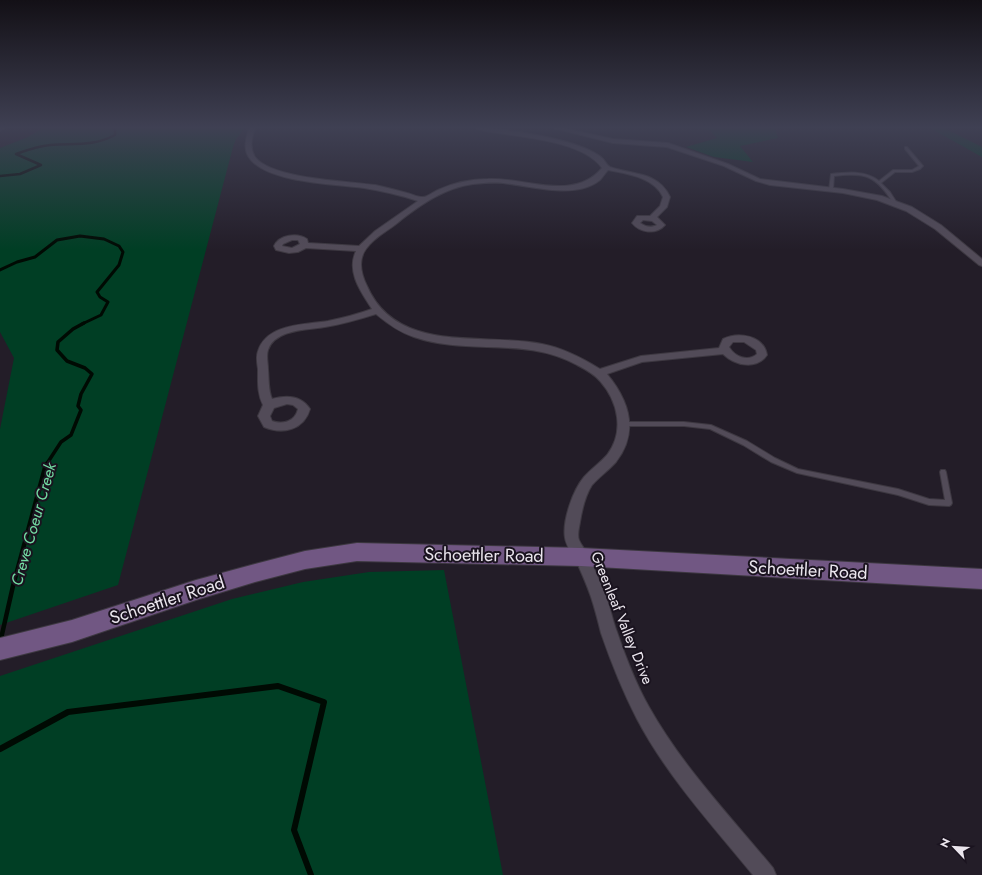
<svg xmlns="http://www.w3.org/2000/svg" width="982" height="875" viewBox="0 0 982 875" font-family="Jost,sans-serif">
	<rect width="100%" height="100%" fill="#231d28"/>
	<!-- green -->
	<path fill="#003e24" d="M 43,128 L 245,128 L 236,139 L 233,147 L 118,585 L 0,625 L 0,429 L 14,358 L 0,332 L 0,148 L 28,137 Z
		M 696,128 L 775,128 L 778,138 L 740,146 L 753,162 L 714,157 L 686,147 L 717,138 L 709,130 Z
		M 930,128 L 944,128 L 982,147 L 982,157 Z
		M 444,570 L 503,875 L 0,875 L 0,676 L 232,599 L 303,582 L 369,572 Z"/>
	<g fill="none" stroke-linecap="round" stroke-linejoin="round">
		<!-- stream-far4 -->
		<path stroke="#000a03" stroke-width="2.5" d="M 0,176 L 20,174 L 41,165 L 16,154 C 27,150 38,146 50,145 C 74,143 92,147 115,135 L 115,128"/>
		<!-- stream-far3 -->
		<path stroke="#000a03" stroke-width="3" d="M 0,270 L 17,262 L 35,257 L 57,240 L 80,236 L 104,239 L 119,246 L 123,252 L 119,265 L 97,292 L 100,297 L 108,302 L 101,315 L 82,324"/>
		<!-- stream-far2 -->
		<path stroke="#000a03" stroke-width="3.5" d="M 46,465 L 61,442 L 71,435 L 81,410 L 78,406 L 81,394 L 92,374 L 85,368 L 67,361 L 57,350 L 58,342 L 73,329 L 84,323"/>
		<!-- stream-far1 -->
		<path stroke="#000a03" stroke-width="4.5" d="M 0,643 L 13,586 L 46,464"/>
		<!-- stream -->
		<path stroke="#000a03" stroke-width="6" d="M 0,749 L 68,712 L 278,686 L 324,702 L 294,830 L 311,875"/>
		<defs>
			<path id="lane" d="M 905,147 L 907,147 L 923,166 L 920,169 L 912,172 L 895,172 L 881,183 L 890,192 L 897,203 L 896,204 L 894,204 C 876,176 867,172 834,176 L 833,190 L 831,191 L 829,190 L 831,174 C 847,172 866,170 879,181 L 893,170 L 912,170 L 919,166 L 905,149 Z
				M 624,422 L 684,422 L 711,425 L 747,441 L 775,458 L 798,469 L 898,489 L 929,499 L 945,500 L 940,472 L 941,470 L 945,470 L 946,472 L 952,503 L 951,505 L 949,506 L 929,505 L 898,495 L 797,473 L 771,462 L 743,445 L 710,429 L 684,426 L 624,426 L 623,424 Z"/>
			<path id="street" d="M 0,128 L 5,128 L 0,131 Z
				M 249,128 L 255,128 C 252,138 249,147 255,157 C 272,179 347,181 375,185 C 385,187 396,190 407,193 C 412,194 417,197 422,197 C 426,198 433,192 438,190 C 453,183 471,179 488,179 C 525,177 574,202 602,168 C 582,139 514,137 480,130 L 477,128 C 505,128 564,138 589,150 C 593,152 599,155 602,158 C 605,160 606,165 610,167 C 632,175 658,171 670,197 L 667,207 L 657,217 L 665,225 C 656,235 640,233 632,223 L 637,216 L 650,216 L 660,206 L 663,197 C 654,177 627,174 608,170 C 605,173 603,177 600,180 C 576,200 531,186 503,183 C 493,182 483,183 473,184 C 445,188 423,203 401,220 C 390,230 375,236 366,249 C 358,260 361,274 367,286 C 397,355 483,332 542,344 C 563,348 582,358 600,369 L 641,356 L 719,348 L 723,339 C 739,331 764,336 767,355 C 757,370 735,366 723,354 L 642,362 L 607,374 C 630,402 639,432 616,462 C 609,470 599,477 592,485 C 585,496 582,510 580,522 C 579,528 577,535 579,540 C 581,545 585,549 587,553 C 593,566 599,579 604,592 C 610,605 612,619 617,632 C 626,658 636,684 649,707 C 682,766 730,816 773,868 L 776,875 L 753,875 C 712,825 667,776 637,719 C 623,692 611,662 601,633 C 598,621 595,609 591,597 C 587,585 581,572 576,560 C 572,553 566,546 565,538 C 562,521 573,490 584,477 C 591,469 600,463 607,455 C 625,432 618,401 600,381 C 594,374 585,369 577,365 C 525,336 468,356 414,337 C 399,332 388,324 376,314 C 360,319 343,324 325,327 C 308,330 275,329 268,350 C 266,356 268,363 268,369 C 269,379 268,389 272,399 C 286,395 301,395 310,409 C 304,430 283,435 264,427 L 258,416 L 263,405 C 257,393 258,382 258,369 C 257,363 256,356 258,351 C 267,323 305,325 328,321 C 343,318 358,314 372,309 C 361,292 346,272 356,251 L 306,248 L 298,252 L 289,253 L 276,250 L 274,246 C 279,235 297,232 307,239 L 308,243 L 359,246 L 375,231 L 418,201 C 400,195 383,191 364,188 C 335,184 271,183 251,160 C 242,150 246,139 249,128 ZM 643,220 L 652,221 L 657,225 C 651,228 646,227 640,223 ZM 292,240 L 298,240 L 300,244 L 292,248 L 282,246 L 283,244 ZM 733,342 L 744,342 L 756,350 L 757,354 C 748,362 735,357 729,347 ZM 287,404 L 293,405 L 298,409 C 295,421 284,425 272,421 L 270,416 L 274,408 Z
				M 553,128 L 563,128 L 613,139 L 668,143 L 728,164 L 760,179 L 843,189 L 882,196 L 912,207 L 941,225 L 982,259 L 982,266 L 979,265 L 935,229 L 906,211 L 877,200 L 843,193 L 770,185 L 756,181 L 724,166 L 667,147 L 613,143 Z"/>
			<path id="secondary" d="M 357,543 L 581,548 L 982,569 L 982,589 L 581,566 L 357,561 L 305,569 L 255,582 L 196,600 L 72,642 L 0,660 L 0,638 L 72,620 L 196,580 L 255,564 L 305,551 Z"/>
		</defs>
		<!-- lane casing -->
		<use href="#lane" stroke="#3d3841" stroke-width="2"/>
		<!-- street casing -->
		<use href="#street" stroke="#3d3841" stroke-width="2"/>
		<!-- secondary casing -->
		<use href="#secondary" stroke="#3d3841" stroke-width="2"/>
		<!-- lane -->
		<use href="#lane" fill="#524b58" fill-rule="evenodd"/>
		<!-- street -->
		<use href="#street" fill="#524b58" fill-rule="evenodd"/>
		<!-- secondary -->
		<use href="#secondary" fill="#715783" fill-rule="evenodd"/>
	</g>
	<!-- sky -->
	<linearGradient id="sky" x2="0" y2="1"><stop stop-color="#131016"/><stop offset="0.51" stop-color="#3f4053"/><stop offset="1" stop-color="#3f4053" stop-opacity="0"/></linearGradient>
	<rect width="982" height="250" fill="url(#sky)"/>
	<g text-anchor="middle" stroke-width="4" stroke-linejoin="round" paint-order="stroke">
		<!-- street labels -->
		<g font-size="15" fill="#eae5ed" stroke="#1a131f">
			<text transform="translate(622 618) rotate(68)" y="5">Greenleaf Valley Drive</text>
		</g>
		<!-- water labels -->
		<g font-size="16" font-style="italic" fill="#73dba3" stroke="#1a131f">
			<text transform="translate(33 524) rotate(-74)" y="6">Creve Coeur Creek</text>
		</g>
		<!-- near-street labels -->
		<g font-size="18" fill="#eae5ed" stroke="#1a131f">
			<text transform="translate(484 555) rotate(1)" y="6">Schoettler Road</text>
			<text transform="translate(808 570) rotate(3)" y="6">Schoettler Road</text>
			<text transform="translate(167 600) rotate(-18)" y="6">Schoettler Road</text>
		</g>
	</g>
	<!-- north arrow -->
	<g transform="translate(954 847) rotate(295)" stroke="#1a131f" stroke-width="3" paint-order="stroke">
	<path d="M0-3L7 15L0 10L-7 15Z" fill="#eae5ed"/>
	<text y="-6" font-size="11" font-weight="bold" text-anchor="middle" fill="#eae5ed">N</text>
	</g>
</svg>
